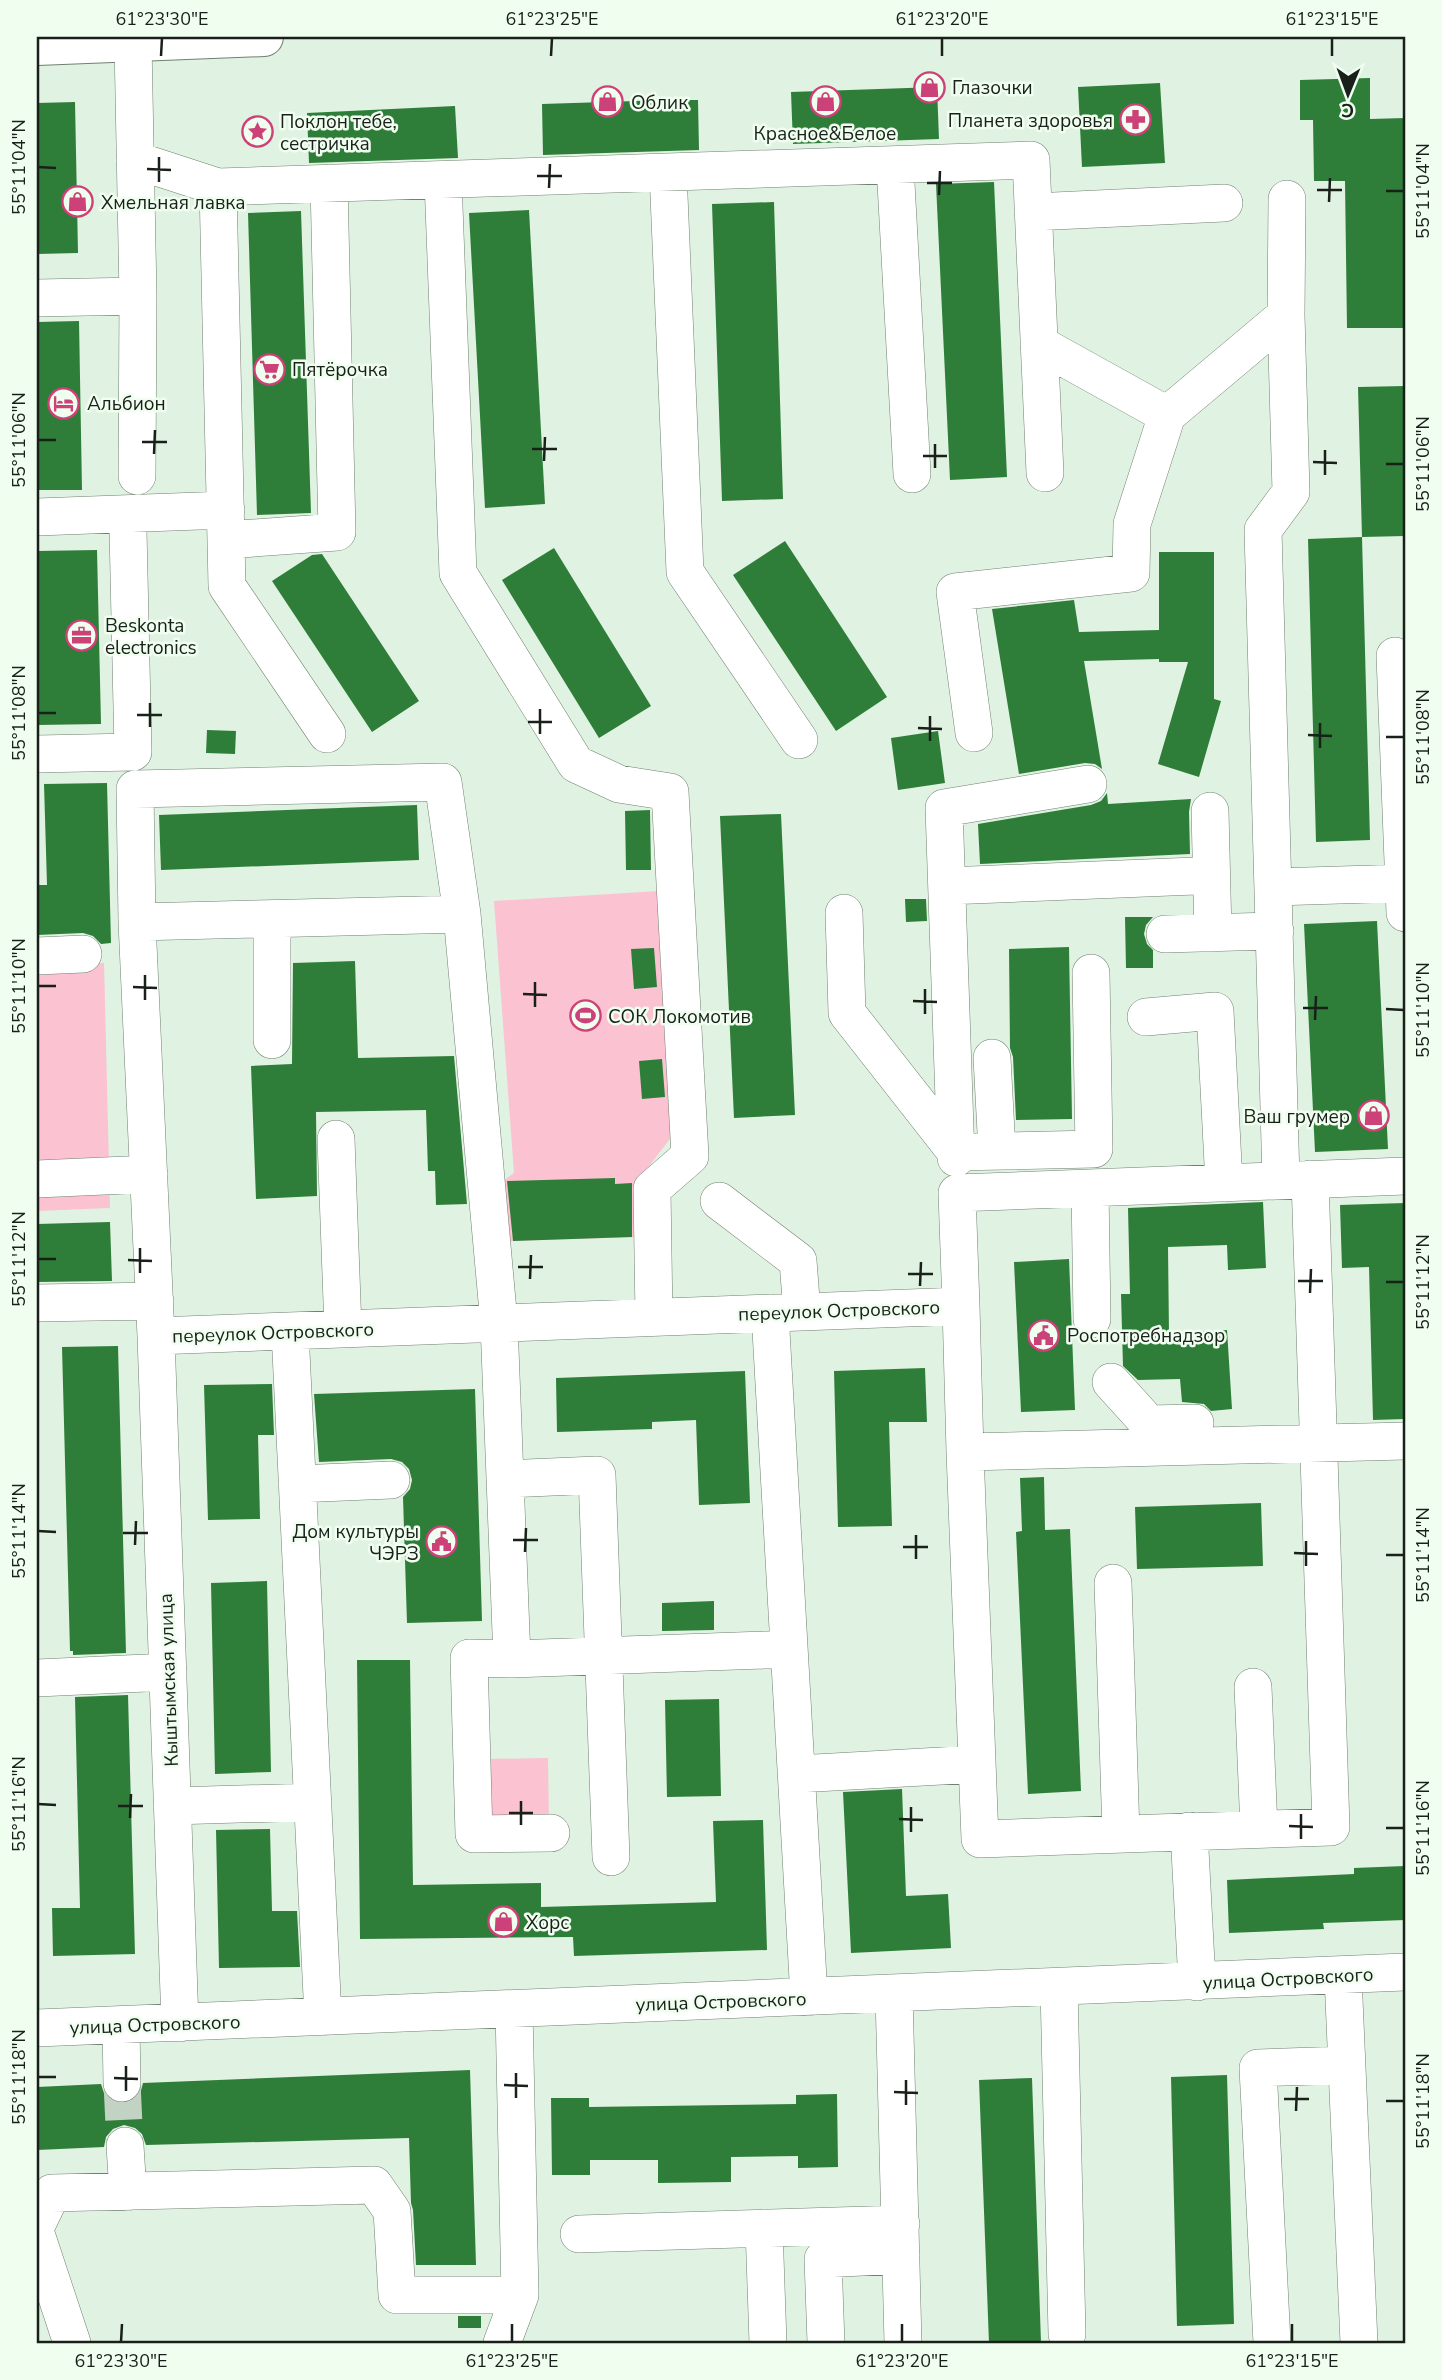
<svg xmlns="http://www.w3.org/2000/svg" width="1442" height="2380" viewBox="0 0 1442 2380" font-family="'Nunito Sans',sans-serif">
	<rect width="100%" height="100%" fill="#e0f2e1"/>
	<!-- green -->
	<path fill="#fbc2d2" d="M 659,891 L 676,1131 L 636,1183 L 638,1237 L 505,1241 L 503,1181 L 514,1173 L 494,901 Z
		M 104,963 L 110,1208 L 37,1211 L 37,966 Z
		M 548,1758 L 549,1822 L 485,1824 L 484,1759 Z"/>
	<!-- building -->
	<path fill="#2e7e39" d="M 1370,78 L 1370,119 L 1405,118 L 1405,328 L 1347,328 L 1345,181 L 1314,181 L 1313,120 L 1300,120 L 1300,80 Z
		M 1160,83 L 1165,163 L 1082,167 L 1078,87 Z
		M 937,87 L 939,139 L 793,144 L 791,92 Z
		M 667,100 L 698,100 L 699,150 L 543,155 L 542,104 Z
		M 75,102 L 78,253 L 37,254 L 37,103 Z
		M 455,106 L 458,158 L 309,163 L 307,113 Z
		M 994,182 L 1007,477 L 950,480 L 936,184 Z
		M 774,202 L 783,499 L 722,501 L 712,204 Z
		M 529,210 L 545,504 L 485,508 L 469,213 Z
		M 301,211 L 311,513 L 257,515 L 248,213 Z
		M 79,321 L 82,490 L 37,490 L 37,322 Z
		M 1405,386 L 1405,536 L 1362,537 L 1358,387 Z
		M 1362,537 L 1370,840 L 1316,842 L 1308,539 Z
		M 785,541 L 887,697 L 836,731 L 733,575 Z
		M 554,548 L 651,706 L 599,738 L 502,580 Z
		M 97,550 L 101,724 L 37,725 L 37,551 Z
		M 1159,552 L 1214,552 L 1214,699 L 1221,701 L 1199,777 L 1158,764 L 1188,662 L 1159,662 L 1159,659 L 1084,661 L 1102,769 L 1095,764 L 1085,763 L 1019,774 L 992,609 L 1074,600 L 1079,632 L 1159,630 Z
		M 322,554 L 419,701 L 372,732 L 272,581 L 312,555 Z
		M 207,730 L 236,731 L 235,754 L 206,753 Z
		M 938,731 L 945,783 L 898,790 L 891,738 Z
		M 107,783 L 111,943 L 101,944 L 93,936 L 83,933 L 37,935 L 37,885 L 47,885 L 44,784 Z
		M 1107,793 L 1108,804 L 1191,799 L 1189,812 L 1190,854 L 980,864 L 978,824 L 1091,805 L 1101,801 Z
		M 417,805 L 419,860 L 161,870 L 159,815 Z
		M 650,810 L 651,870 L 626,870 L 625,811 Z
		M 781,814 L 795,1115 L 734,1118 L 720,816 Z
		M 905,899 L 926,899 L 927,921 L 906,922 Z
		M 1125,917 L 1153,917 L 1146,925 L 1144,934 L 1147,944 L 1153,950 L 1153,968 L 1126,968 Z
		M 1377,921 L 1388,1149 L 1315,1152 L 1304,924 Z
		M 1069,947 L 1072,1119 L 1016,1120 L 1013,1057 L 1010,1048 L 1009,949 Z
		M 654,948 L 657,987 L 634,989 L 631,949 Z
		M 355,961 L 358,1058 L 454,1056 L 467,1204 L 436,1205 L 435,1171 L 428,1171 L 426,1110 L 316,1112 L 317,1196 L 256,1199 L 251,1066 L 292,1064 L 293,963 Z
		M 662,1059 L 665,1097 L 642,1099 L 639,1061 Z
		M 615,1178 L 615,1184 L 632,1183 L 632,1237 L 513,1241 L 507,1181 Z
		M 1263,1202 L 1266,1268 L 1228,1270 L 1227,1245 L 1168,1247 L 1169,1334 L 1227,1330 L 1232,1409 L 1211,1411 L 1204,1404 L 1182,1402 L 1180,1379 L 1138,1380 L 1123,1366 L 1121,1294 L 1130,1294 L 1128,1208 Z
		M 1405,1203 L 1405,1419 L 1373,1420 L 1369,1267 L 1342,1268 L 1340,1205 Z
		M 110,1222 L 112,1281 L 37,1282 L 37,1224 Z
		M 1069,1259 L 1075,1410 L 1021,1412 L 1014,1262 Z
		M 118,1346 L 126,1653 L 73,1655 L 73,1651 L 70,1651 L 62,1347 Z
		M 925,1368 L 927,1422 L 889,1422 L 892,1526 L 838,1527 L 834,1371 Z
		M 745,1371 L 750,1503 L 699,1505 L 696,1420 L 652,1422 L 652,1429 L 557,1432 L 556,1378 Z
		M 272,1384 L 274,1435 L 258,1435 L 260,1519 L 208,1520 L 204,1385 Z
		M 475,1389 L 482,1621 L 407,1623 L 403,1497 L 410,1489 L 412,1480 L 409,1469 L 402,1462 L 391,1459 L 319,1462 L 314,1394 Z
		M 1044,1477 L 1045,1530 L 1070,1529 L 1081,1791 L 1028,1794 L 1016,1532 L 1022,1531 L 1020,1478 Z
		M 1261,1503 L 1263,1566 L 1137,1569 L 1135,1507 Z
		M 267,1581 L 271,1772 L 215,1774 L 211,1583 Z
		M 714,1601 L 714,1630 L 662,1631 L 662,1603 Z
		M 357,1660 L 410,1660 L 413,1885 L 541,1883 L 541,1907 L 716,1902 L 713,1821 L 763,1820 L 767,1950 L 574,1956 L 573,1937 L 360,1939 Z
		M 128,1695 L 135,1954 L 53,1956 L 52,1908 L 80,1908 L 75,1697 Z
		M 719,1699 L 721,1796 L 667,1797 L 665,1700 Z
		M 902,1789 L 906,1896 L 948,1894 L 951,1948 L 851,1953 L 843,1792 Z
		M 270,1829 L 272,1911 L 297,1911 L 300,1967 L 219,1968 L 216,1830 Z
		M 1405,1866 L 1405,1920 L 1323,1923 L 1324,1929 L 1229,1933 L 1227,1880 L 1354,1874 L 1354,1868 Z
		M 470,2070 L 476,2265 L 416,2265 L 413,2210 L 411,2203 L 409,2138 L 146,2145 L 142,2134 L 135,2128 L 124,2125 L 113,2129 L 106,2137 L 104,2147 L 37,2150 L 37,2087 L 101,2084 L 104,2093 L 111,2101 L 123,2104 L 132,2101 L 140,2094 L 143,2083 Z
		M 1227,2075 L 1234,2324 L 1177,2326 L 1171,2077 Z
		M 1032,2078 L 1041,2343 L 989,2343 L 979,2080 Z
		M 837,2094 L 838,2167 L 798,2168 L 798,2156 L 731,2157 L 731,2182 L 658,2183 L 658,2160 L 590,2160 L 590,2175 L 552,2175 L 551,2098 L 589,2098 L 589,2107 L 796,2104 L 796,2095 Z
		M 458,2316 L 481,2316 L 481,2328 L 458,2328 Z"/>
	<g fill="none" stroke-linecap="round" stroke-linejoin="round">
		<!-- minor-tunnel -->
		<path stroke="#c2d2c3" stroke-width="37" stroke-dasharray="37 18" stroke-linecap="butt" d="M 122,2083 L 125,2146"/>
		<defs>
			<path id="minor" d="M 133,43 L 138,296 L 137,476
				M 135,160 L 218,187 L 1031,160 L 1045,473
				M 895,165 L 912,474
				M 668,172 L 685,572 L 799,740
				M 443,180 L 458,573 L 576,764 L 619,784 L 670,792 L 690,1156 L 652,1189 L 654,1317
				M 218,187 L 227,586 L 327,734
				M 1033,212 L 1224,203
				M 37,298 L 138,296
				M 1039,344 L 1167,415
				M 37,517 L 226,510
				M 226,540 L 337,532 L 329,183
				M 1395,656 L 1405,913
				M 974,733 L 955,592 L 1131,573 L 1132,524 L 1167,415 L 1286,315
				M 37,754 L 133,752 L 128,530
				M 1210,811 L 1213,933
				M 947,886 L 1195,876
				M 1274,887 L 1405,883
				M 844,913 L 847,1013 L 956,1152 L 1094,1149 L 1091,973
				M 462,914 L 137,922 L 135,789 L 443,782 L 462,914 L 499,1323 L 512,1659
				M 272,919 L 272,1040
				M 137,922 L 156,1336 L 180,2023
				M 1165,934 L 1275,931
				M 37,956 L 83,954
				M 1146,1017 L 1215,1011 L 1224,1183
				M 992,1058 L 997,1151
				M 336,1139 L 343,1329
				M 956,1158 L 944,808 L 1088,784
				M 37,1179 L 149,1174
				M 1281,1180 L 1263,530 L 1291,492 L 1286,315 L 1287,199
				M 1090,1188 L 1092,1319
				M 719,1201 L 798,1261 L 802,1312
				M 37,1303 L 155,1301
				M 961,1306 L 965,1452 L 980,1839 L 1331,1827 L 1310,1179
				M 770,1313 L 809,1997
				M 290,1331 L 323,2017
				M 156,1336 L 961,1306 L 957,1193 L 1405,1176
				M 1111,1382 L 1149,1424 L 1195,1423
				M 965,1452 L 1405,1441
				M 505,1479 L 597,1475 L 611,1857
				M 297,1484 L 391,1480
				M 1113,1583 L 1121,1834
				M 37,1678 L 168,1672
				M 1253,1687 L 1259,1829
				M 797,1774 L 977,1764
				M 172,1806 L 313,1802
				M 1189,1831 L 1197,1982
				M 551,1833 L 474,1834 L 469,1658 L 512,1659 L 789,1649
				M 1343,1976 L 1359,2343
				M 1059,1987 L 1067,2334
				M 894,1994 L 903,2343
				M 121,2026 L 122,2083
				M 37,2028 L 1405,1972
				M 125,2146 L 128,2192
				M 37,2224 L 52,2193 L 374,2185 L 392,2211 L 397,2295 L 520,2295
				M 764,2228 L 768,2343
				M 579,2234 L 901,2224
				M 37,2237 L 72,2343
				M 502,2343 L 520,2295 L 514,2009
				M 826,2343 L 823,2259 L 901,2255
				M 1272,2343 L 1258,2068 L 1345,2065"/>
			<path id="major" d="M 37,46 L 264,37"/>
		</defs>
		<!-- minor casing -->
		<use href="#minor" stroke="#708070" stroke-width="38"/>
		<!-- major casing -->
		<use href="#major" stroke="#708070" stroke-width="40"/>
		<!-- minor -->
		<use href="#minor" stroke="#fff" stroke-width="37"/>
		<!-- major -->
		<use href="#major" stroke="#fff" stroke-width="38"/>
	</g>
	<!-- ticks -->
	<path fill="none" stroke="#192019" stroke-width="2.5" d="M 161,56 L 162,38M 551,56 L 552,38M 942,56 L 942,38M 1332,56 L 1332,38M 38,167 L 56,168M 147,169 L 171,170M 537,176 L 562,176M 159,182 L 159,157M 927,183 L 952,183M 549,188 L 550,164M 1317,190 L 1342,190M 1386,191 L 1404,191M 939,195 L 940,171M 1329,202 L 1330,178M 38,440 L 56,440M 142,442 L 167,442M 532,449 L 557,449M 154,454 L 155,430M 923,456 L 947,456M 544,461 L 545,437M 1313,462 L 1337,463M 1386,464 L 1404,464M 935,468 L 935,444M 1325,475 L 1325,450M 38,713 L 56,713M 137,715 L 162,715M 528,722 L 552,722M 150,727 L 150,703M 918,728 L 942,729M 540,734 L 540,709M 1308,735 L 1332,736M 1386,737 L 1404,737M 930,741 L 930,716M 1320,748 L 1320,723M 38,986 L 56,986M 133,987 L 157,988M 523,994 L 547,995M 145,1000 L 145,975M 913,1001 L 937,1002M 535,1007 L 535,982M 1303,1008 L 1328,1008M 1386,1009 L 1404,1010M 925,1014 L 925,989M 1315,1020 L 1316,996M 38,1259 L 56,1259M 128,1260 L 152,1261M 518,1267 L 543,1267M 140,1273 L 140,1248M 908,1274 L 933,1274M 530,1279 L 531,1255M 1298,1281 L 1323,1281M 1386,1282 L 1404,1282M 920,1286 L 921,1262M 1310,1293 L 1311,1269M 38,1531 L 56,1532M 123,1533 L 148,1533M 513,1540 L 538,1540M 135,1545 L 136,1521M 903,1547 L 928,1547M 525,1552 L 526,1528M 1294,1553 L 1318,1554M 1386,1555 L 1404,1555M 916,1559 L 916,1535M 1306,1566 L 1306,1541M 38,1804 L 56,1805M 118,1806 L 143,1806M 509,1813 L 533,1813M 130,1818 L 131,1794M 899,1819 L 923,1820M 521,1825 L 521,1801M 1289,1826 L 1313,1827M 1386,1828 L 1404,1828M 911,1832 L 911,1807M 1301,1839 L 1301,1814M 38,2077 L 56,2077M 114,2078 L 138,2079M 504,2085 L 528,2086M 126,2091 L 126,2066M 894,2092 L 918,2093M 516,2098 L 516,2073M 1284,2099 L 1309,2099M 1386,2101 L 1404,2101M 906,2105 L 906,2080M 1296,2111 L 1297,2087M 121,2342 L 122,2324M 512,2342 L 512,2324M 902,2342 L 902,2324M 1292,2342 L 1292,2324"/>
	<!-- icons -->
	<defs>
		<symbol id="shop-ring" viewBox="-11 -11 22 22"><circle r="9.5" fill="#f0fef0" stroke="#cc4177" stroke-width="1.5"/><path d="M-5-2.5h2.3a2.7 3.5 0 0 1 5.4 0H5L5.5 6h-11ZM-1.5-2.5h3a1.5 2.3 0 0 0-3 0Z" fill="#cc4177"/></symbol>
		<symbol id="pharmacy-ring" viewBox="-11 -11 22 22"><circle r="9.5" fill="#f0fef0" stroke="#cc4177" stroke-width="1.5"/><path d="M-2-6h4v4h4v4h-4v4h-4v-4h-4v-4h4Z" fill="#cc4177"/></symbol>
		<symbol id="sight-ring" viewBox="-11 -11 22 22"><circle r="9.5" fill="#f0fef0" stroke="#cc4177" stroke-width="1.5"/><path d="M0-6L1.8-2.2L6-1.7L2.9 1.2L3.7 5.4L0 3.3L-3.7 5.4L-2.9 1.2L-6-1.7L-1.8-2.2Z" fill="#cc4177"/></symbol>
		<symbol id="supermarket-ring" viewBox="-11 -11 22 22"><circle r="9.5" fill="#f0fef0" stroke="#cc4177" stroke-width="1.5"/><path d="M-6-5.5h2.5l.6 2H6L4.5 2H-2.5L-4.4-4H-6ZM-1.5 3.2a1.3 1.3 0 1 0 .1 0ZM3 3.2a1.3 1.3 0 1 0 .1 0Z" fill="#cc4177"/></symbol>
		<symbol id="hotel-ring" viewBox="-11 -11 22 22"><circle r="9.5" fill="#f0fef0" stroke="#cc4177" stroke-width="1.5"/><path d="M-6-4.5h1.5V1H6V5H4.5V3h-9V5H-6ZM-4 0a1.8 1.8 0 1 1 3.6 0ZM.5 0V-2.5h3Q6-2.5 6 0Z" fill="#cc4177"/></symbol>
		<symbol id="office-ring" viewBox="-11 -11 22 22"><circle r="9.5" fill="#f0fef0" stroke="#cc4177" stroke-width="1.5"/><path d="M-6-3h4V-5.5h4V-3h4V5H-6ZM-1-4.5V-3h2v-1.5ZM-6 0V1H6V0Z" fill="#cc4177"/></symbol>
		<symbol id="stadium-ring" viewBox="-11 -11 22 22"><circle r="9.5" fill="#f0fef0" stroke="#cc4177" stroke-width="1.5"/><path d="M0-5a6.5 5 0 1 0 0 10a6.5 5 0 1 0 0-10ZM-3.5-1.8h7v3.6h-7Z" fill="#cc4177"/></symbol>
		<symbol id="civic-ring" viewBox="-11 -11 22 22"><circle r="9.5" fill="#f0fef0" stroke="#cc4177" stroke-width="1.5"/><path d="M-.6-6.5H3V-4.5H.6V-3L4-1V1h2V6H-6V1h2V-1L-.6-3ZM-1.2 2.5V6h2.4V2.5Z" fill="#cc4177"/></symbol>
	</defs>
	<g fill-rule="evenodd">
		<use href="#shop-ring" x="912" y="70" width="35" height="35"/>
		<use href="#shop-ring" x="590" y="84" width="35" height="35"/>
		<use href="#shop-ring" x="808" y="84" width="35" height="35"/>
		<use href="#pharmacy-ring" x="1118" y="102" width="35" height="35"/>
		<use href="#sight-ring" x="240" y="114" width="35" height="35"/>
		<use href="#shop-ring" x="60" y="184" width="35" height="35"/>
		<use href="#supermarket-ring" x="252" y="352" width="35" height="35"/>
		<use href="#hotel-ring" x="46" y="386" width="35" height="35"/>
		<use href="#office-ring" x="64" y="618" width="35" height="35"/>
		<use href="#stadium-ring" x="568" y="998" width="35" height="35"/>
		<use href="#shop-ring" x="1356" y="1098" width="35" height="35"/>
		<use href="#civic-ring" x="1026" y="1318" width="35" height="35"/>
		<use href="#civic-ring" x="424" y="1524" width="35" height="35"/>
		<use href="#shop-ring" x="486" y="1904" width="35" height="35"/>
	</g>
	<g text-anchor="middle" stroke-width="5" stroke-linejoin="round" paint-order="stroke">
		<!-- poi labels -->
		<g font-size="19" fill="#192019" stroke="#f0fef0" text-anchor="start">
			<text x="952" y="94">Глазочки</text>
			<text x="631" y="109">Облик</text>
			<text x="1113" y="127" text-anchor="end">Планета здоровья</text>
			<text x="280" y="128">Поклон тебе,<tspan x="280" dy="22">сестричка</tspan></text>
			<text x="825" y="140" text-anchor="middle">Красное&amp;Белое</text>
			<text x="101" y="209">Хмельная лавка</text>
			<text x="292" y="376">Пятёрочка</text>
			<text x="87" y="410">Альбион</text>
			<text x="105" y="632">Beskonta<tspan x="105" dy="22">electronics</tspan></text>
			<text x="608" y="1023">СОК Локомотив</text>
			<text x="1350" y="1123" text-anchor="end">Ваш грумер</text>
			<text x="1067" y="1342">Роспотребнадзор</text>
			<text x="419" y="1538" text-anchor="end">Дом культуры<tspan x="419" dy="22">ЧЭРЗ</tspan></text>
			<text x="526" y="1929">Хорс</text>
		</g>
		<!-- street labels -->
		<g font-size="19" fill="#192019" stroke="#f0fef0">
			<text transform="translate(839 1310) rotate(-2)" y="7">переулок Островского</text>
			<text transform="translate(273 1332) rotate(-2)" y="7">переулок Островского</text>
			<text transform="translate(168 1680) rotate(-92)" y="7">Кыштымская улица</text>
			<text transform="translate(1288 1978) rotate(-3)" y="7">улица Островского</text>
			<text transform="translate(721 2001) rotate(-2)" y="7">улица Островского</text>
			<text transform="translate(155 2024) rotate(-2)" y="7">улица Островского</text>
		</g>
	</g>
	<!-- border -->
	<rect width="1442" height="2380" fill="none" stroke="#f0fef0" stroke-width="77"/>
	<!-- north arrow -->
	<g transform="translate(1348 94) rotate(181)" stroke="#f0fef0" stroke-width="5" paint-order="stroke">
	<path d="M0-5L12 26L0 18L-12 26Z" fill="#192019"/>
	<text y="-10" font-size="19" font-weight="bold" text-anchor="middle" fill="#192019">С</text>
	</g>
	<rect x="38" y="38" width="1366" height="2304" fill="none" stroke="#192019" stroke-width="2.5"/>
	<g font-size="18" text-anchor="middle" fill="#192019">
		<text x="162" y="25">61°23'30"E</text>
		<text x="552" y="25">61°23'25"E</text>
		<text x="942" y="25">61°23'20"E</text>
		<text x="1332" y="25">61°23'15"E</text>
		<text transform="translate(19 167) rotate(-90)" y="6">55°11'04"N</text>
		<text transform="translate(1423 191) rotate(-90)" y="6">55°11'04"N</text>
		<text transform="translate(19 440) rotate(-90)" y="6">55°11'06"N</text>
		<text transform="translate(1423 464) rotate(-90)" y="6">55°11'06"N</text>
		<text transform="translate(19 713) rotate(-90)" y="6">55°11'08"N</text>
		<text transform="translate(1423 737) rotate(-90)" y="6">55°11'08"N</text>
		<text transform="translate(19 986) rotate(-90)" y="6">55°11'10"N</text>
		<text transform="translate(1423 1010) rotate(-90)" y="6">55°11'10"N</text>
		<text transform="translate(19 1259) rotate(-90)" y="6">55°11'12"N</text>
		<text transform="translate(1423 1282) rotate(-90)" y="6">55°11'12"N</text>
		<text transform="translate(19 1531) rotate(-90)" y="6">55°11'14"N</text>
		<text transform="translate(1423 1555) rotate(-90)" y="6">55°11'14"N</text>
		<text transform="translate(19 1804) rotate(-90)" y="6">55°11'16"N</text>
		<text transform="translate(1423 1828) rotate(-90)" y="6">55°11'16"N</text>
		<text transform="translate(19 2077) rotate(-90)" y="6">55°11'18"N</text>
		<text transform="translate(1423 2101) rotate(-90)" y="6">55°11'18"N</text>
		<text x="121" y="2367">61°23'30"E</text>
		<text x="512" y="2367">61°23'25"E</text>
		<text x="902" y="2367">61°23'20"E</text>
		<text x="1292" y="2367">61°23'15"E</text>
	</g>
</svg>
